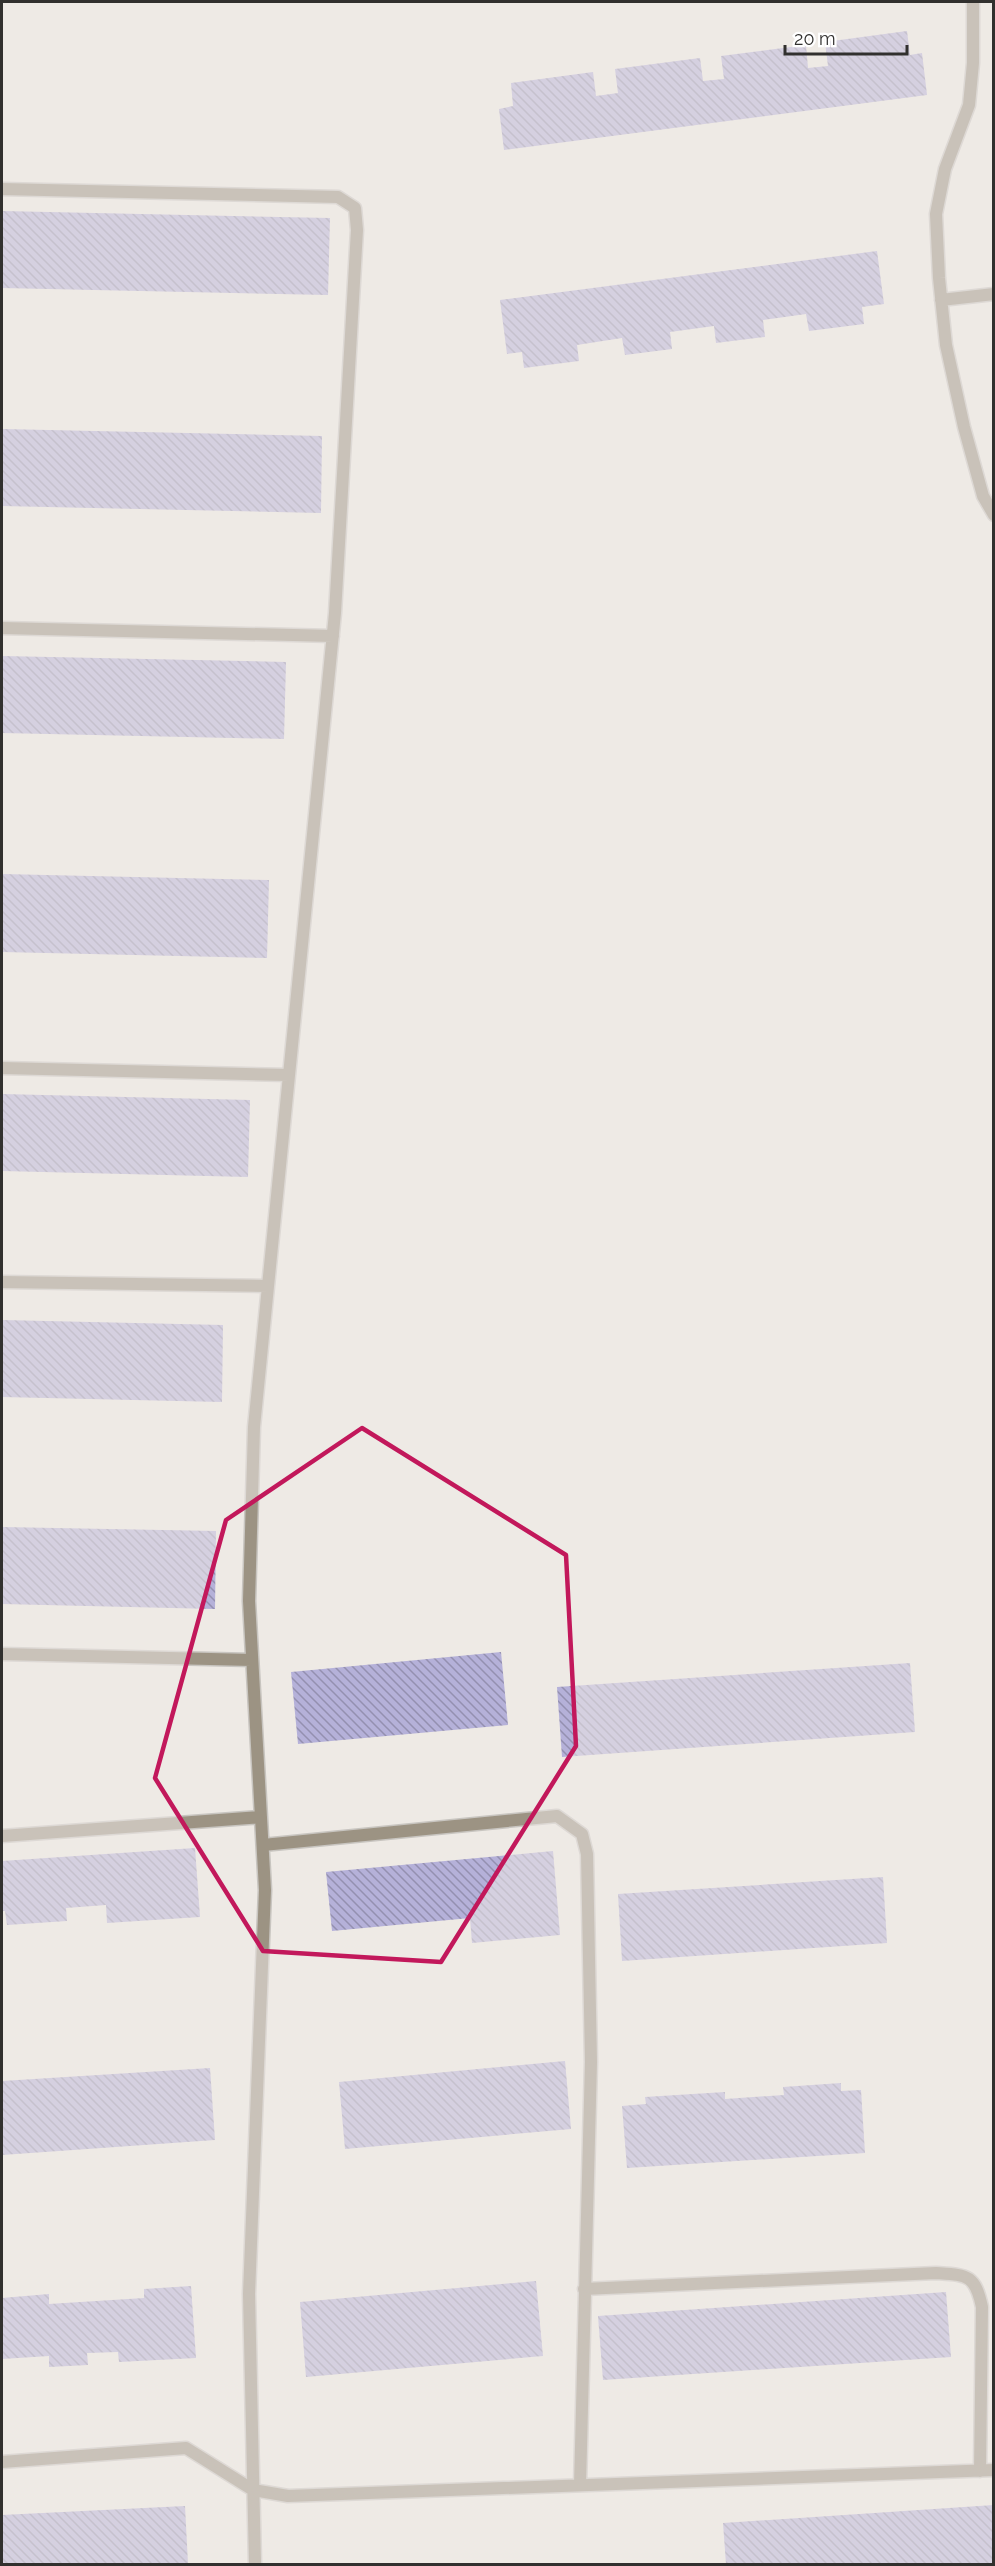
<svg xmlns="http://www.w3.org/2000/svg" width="995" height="2566" viewBox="0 0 995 2566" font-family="Raleway,sans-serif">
	<defs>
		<pattern id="building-back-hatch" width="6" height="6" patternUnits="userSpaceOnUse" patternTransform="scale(1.5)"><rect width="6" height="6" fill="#b5b1d9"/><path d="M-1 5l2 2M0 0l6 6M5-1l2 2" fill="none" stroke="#9490b0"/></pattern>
	</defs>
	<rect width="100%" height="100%" fill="#eeeae5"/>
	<!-- building -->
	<path fill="url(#building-back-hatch)" d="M 907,31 L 910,55 L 922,53 L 927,95 L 504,150 L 499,109 L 513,106 L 511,83 L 593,72 L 596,96 L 618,93 L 615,69 L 700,58 L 703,81 L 724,79 L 721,56 L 806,45 L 808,68 L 828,66 L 825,42 Z
		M 2,211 L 330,218 L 328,295 L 2,288 Z
		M 877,251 L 884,304 L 862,307 L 864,324 L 809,331 L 806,314 L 763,320 L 765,337 L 716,343 L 714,326 L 670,332 L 672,349 L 625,355 L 622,338 L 577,345 L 579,361 L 524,368 L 522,352 L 507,354 L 500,300 Z
		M 2,429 L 322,436 L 321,513 L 2,506 Z
		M 2,656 L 286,662 L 284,739 L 2,733 Z
		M 2,874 L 269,880 L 267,958 L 2,952 Z
		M 2,1094 L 250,1100 L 248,1177 L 2,1171 Z
		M 2,1320 L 223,1325 L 222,1402 L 2,1397 Z
		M 2,1527 L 216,1531 L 215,1609 L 2,1604 Z
		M 501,1652 L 508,1725 L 298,1744 L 291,1672 Z
		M 910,1663 L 915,1732 L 562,1757 L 557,1687 Z
		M 195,1848 L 200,1917 L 107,1923 L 106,1905 L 66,1908 L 67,1921 L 7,1925 L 5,1911 L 2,1911 L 2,1861 Z
		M 553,1851 L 560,1935 L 472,1943 L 470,1918 L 332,1931 L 326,1872 Z
		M 883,1877 L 887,1943 L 622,1961 L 618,1894 Z
		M 565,2061 L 571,2129 L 345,2149 L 339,2082 Z
		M 210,2068 L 215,2140 L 2,2155 L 2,2081 Z
		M 841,2083 L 841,2091 L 861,2090 L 865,2153 L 627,2168 L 622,2106 L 646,2104 L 645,2097 L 725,2092 L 725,2099 L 784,2095 L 783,2087 Z
		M 536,2281 L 543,2356 L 306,2377 L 300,2302 Z
		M 191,2286 L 196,2358 L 119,2362 L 118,2352 L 87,2353 L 88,2365 L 49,2367 L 49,2356 L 2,2359 L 2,2298 L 49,2294 L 49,2304 L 144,2298 L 144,2289 Z
		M 946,2292 L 951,2357 L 603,2380 L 598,2316 Z
		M 994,2505 L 994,2564 L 726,2564 L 723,2523 Z
		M 185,2506 L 188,2564 L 2,2564 L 2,2515 Z"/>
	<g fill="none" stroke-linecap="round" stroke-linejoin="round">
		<defs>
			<path id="lane" d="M 973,2 L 973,63 L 969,105 L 945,169 L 936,214 L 939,278 L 946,345 L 964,427 L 983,496 L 994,515
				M 2,189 L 338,197 L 355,208 L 357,230 L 335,613 L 254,1427 L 249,1601 L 265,1890 L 249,2294 L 255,2564
				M 941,300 L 994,294
				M 2,628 L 333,636
				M 2,1068 L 289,1075
				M 2,1282 L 268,1286
				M 2,1654 L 252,1660
				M 2,1836 L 261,1817
				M 263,1845 L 557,1816 L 582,1834 L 587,1854 L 591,2062 L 580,2485
				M 584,2289 L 936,2273 C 967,2275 975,2274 982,2307 L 980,2471
				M 2,2462 L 186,2448 L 253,2490 L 288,2496 L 994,2470"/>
		</defs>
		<!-- lane casing -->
		<use href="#lane" stroke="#c8c5c0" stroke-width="15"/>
		<!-- lane -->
		<use href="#lane" stroke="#9c9383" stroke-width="12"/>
	</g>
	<!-- marked area -->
	<path d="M0 0H995V2566H0ZM 362,1428 L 566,1555 L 576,1746 L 441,1962 L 263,1951 L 155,1778 L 226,1520 Z" fill="#eeeae5" fill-opacity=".55" fill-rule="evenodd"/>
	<path fill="none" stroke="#c2185b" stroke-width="4.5" stroke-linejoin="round" d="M 362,1428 L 566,1555 L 576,1746 L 441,1962 L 263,1951 L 155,1778 L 226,1520 Z"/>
	<!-- border -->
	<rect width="995" height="2566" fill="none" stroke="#31302e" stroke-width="6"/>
	<!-- scale -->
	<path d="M785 45v9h122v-9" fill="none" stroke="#31302e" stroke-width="3"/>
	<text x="794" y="45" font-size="18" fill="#31302e" stroke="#ffffff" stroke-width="4.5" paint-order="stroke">20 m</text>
</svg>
